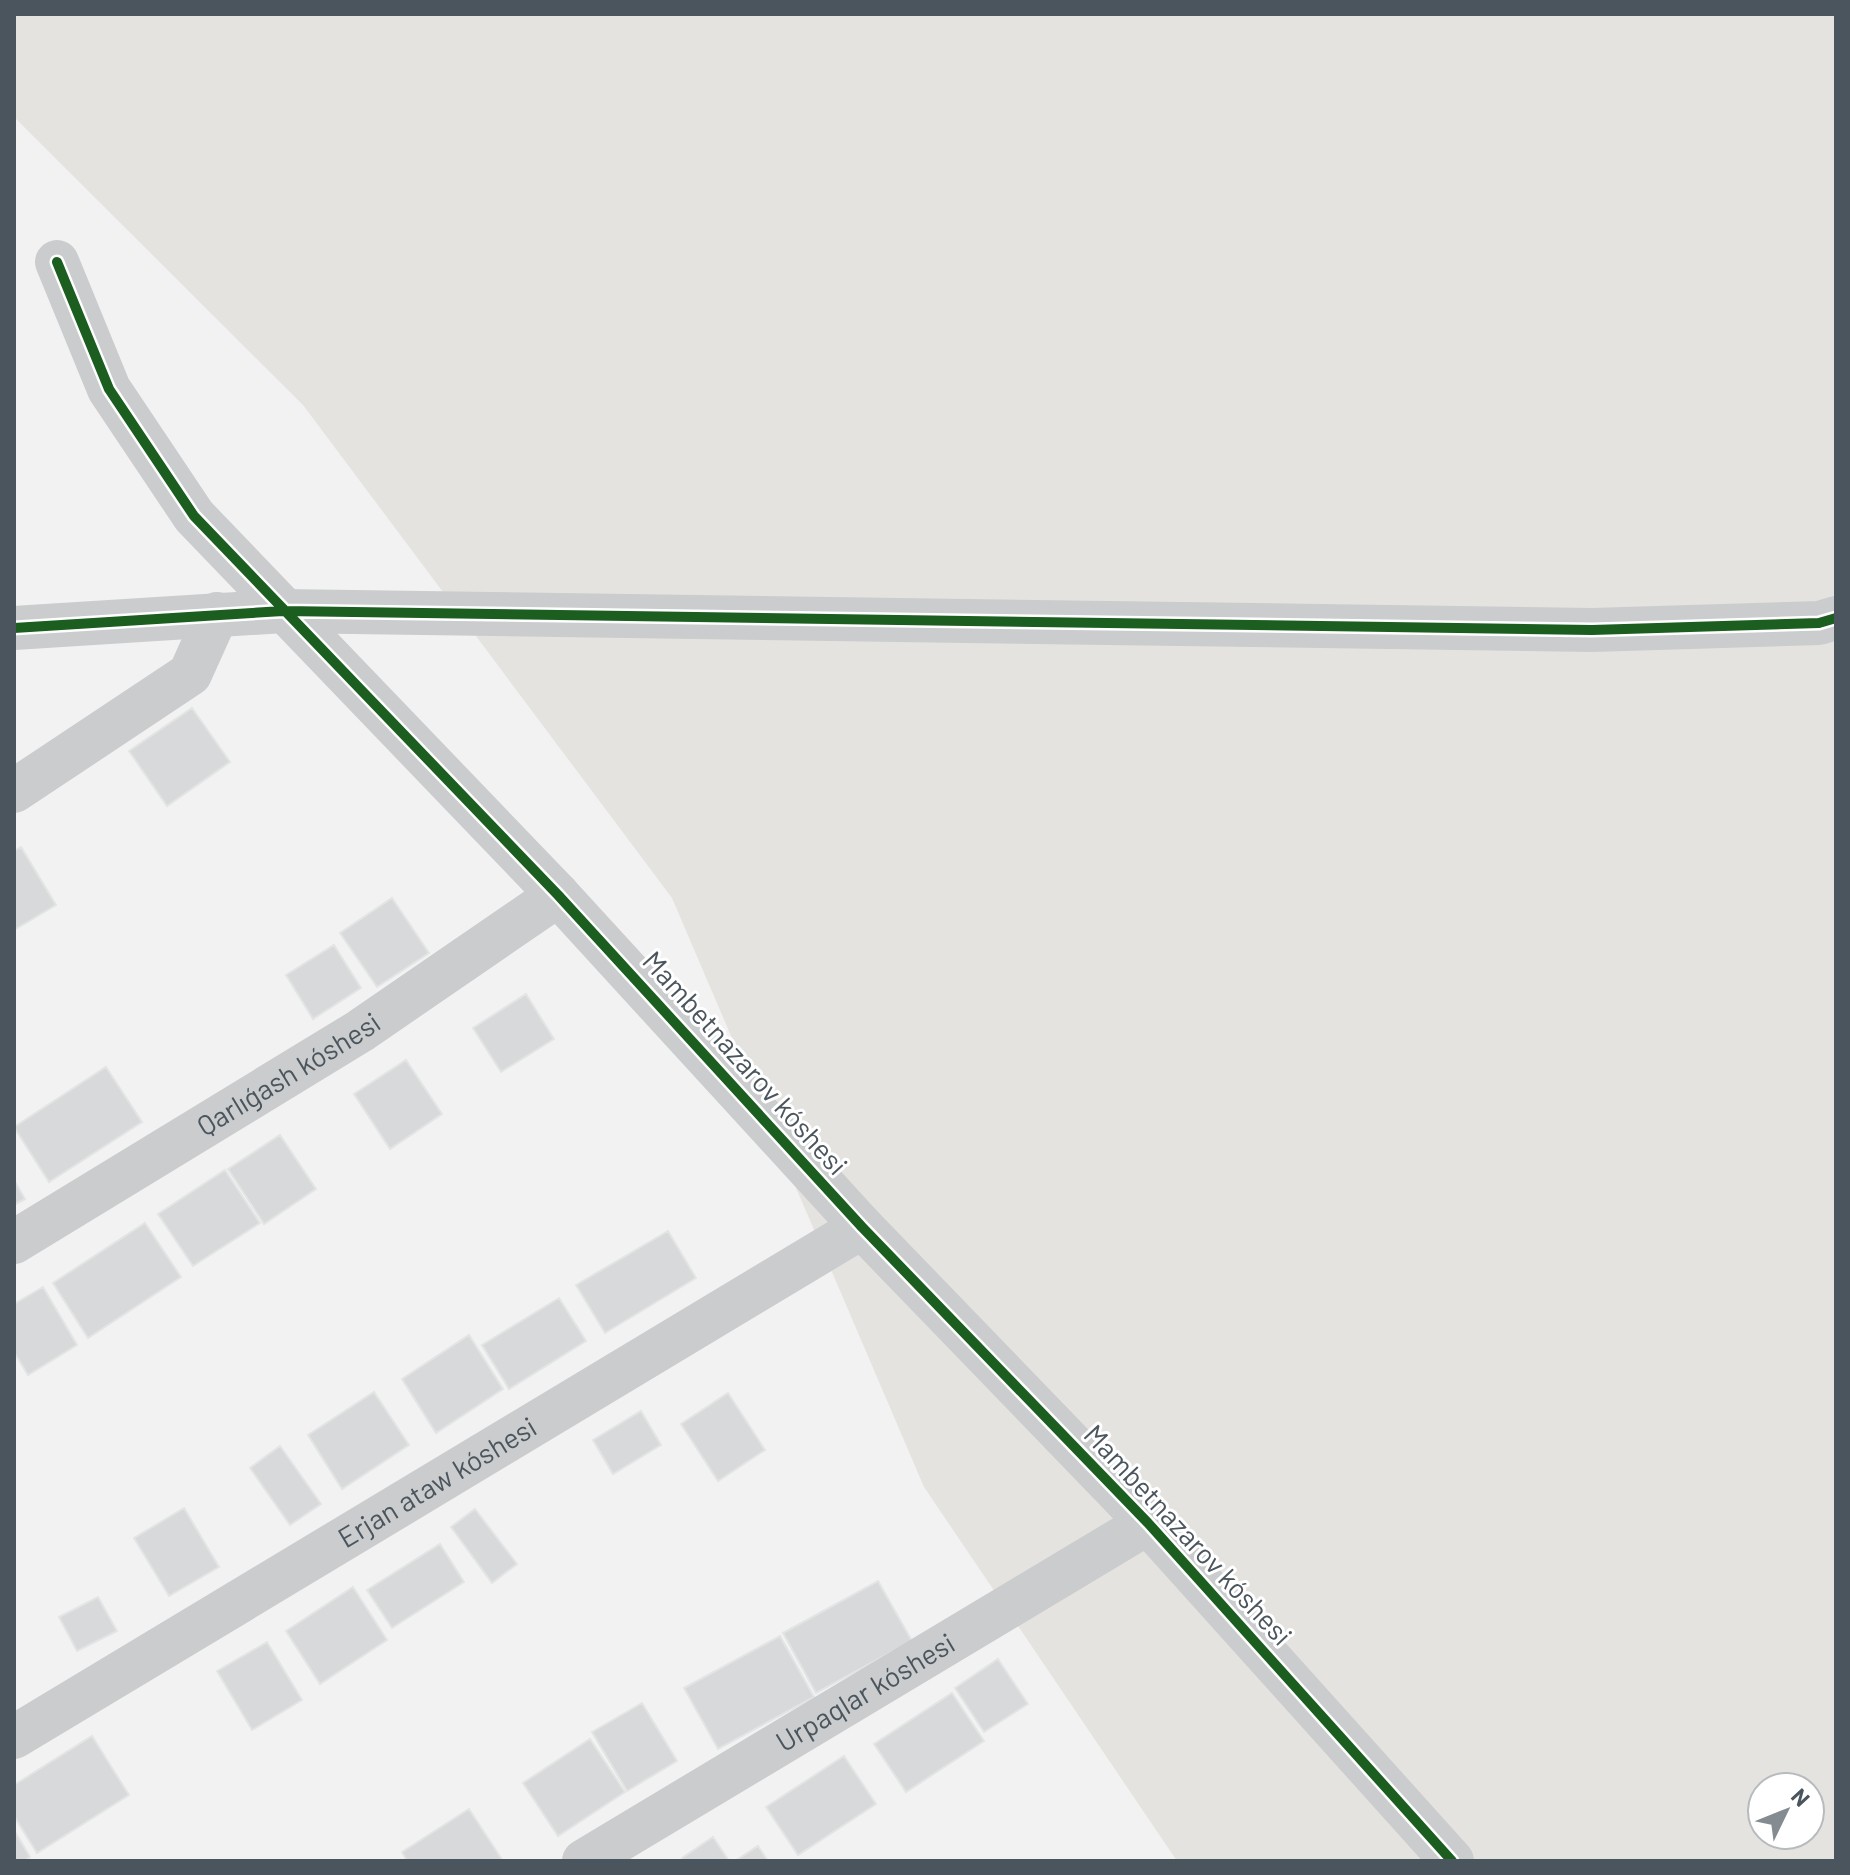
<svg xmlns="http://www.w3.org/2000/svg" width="1850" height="1875" viewBox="0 0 1850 1875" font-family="Barlow,sans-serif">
	<rect width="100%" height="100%" fill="#f2f2f2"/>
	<!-- sand -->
	<path fill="#e5e3df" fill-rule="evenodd" d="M 14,14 L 1836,14 L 1836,1861 L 1177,1861 L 924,1487 L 672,898 L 303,405 L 14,117 ZM 1762,1787 L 1810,1787 L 1810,1835 L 1762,1835 Z"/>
	<!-- building -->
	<path fill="#d8d9da" stroke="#e3e4e4" stroke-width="2" d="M 192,708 L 230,762 L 167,806 L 129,751 Z
		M 21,847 L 56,905 L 14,930 L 14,851 Z
		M 392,898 L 429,953 L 377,987 L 340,933 Z
		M 334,945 L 361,988 L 313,1019 L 286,975 Z
		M 526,994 L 554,1039 L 501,1072 L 473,1028 Z
		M 406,1060 L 442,1114 L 390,1149 L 354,1094 Z
		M 106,1067 L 142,1122 L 49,1182 L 14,1127 Z
		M 280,1135 L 316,1189 L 264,1224 L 228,1169 Z
		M 225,1170 L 260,1223 L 193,1266 L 158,1214 Z
		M 14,1180 L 25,1199 L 14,1205 Z
		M 145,1223 L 181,1277 L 88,1338 L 53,1283 Z
		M 668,1231 L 696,1278 L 605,1333 L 576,1285 Z
		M 43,1287 L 77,1345 L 28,1375 L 14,1352 L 14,1304 Z
		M 559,1298 L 586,1341 L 509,1389 L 482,1345 Z
		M 469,1335 L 503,1389 L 436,1433 L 402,1379 Z
		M 374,1392 L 409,1445 L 342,1489 L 308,1435 Z
		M 728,1393 L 765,1450 L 718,1481 L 681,1424 Z
		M 641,1411 L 661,1445 L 613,1474 L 593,1440 Z
		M 280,1446 L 321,1504 L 290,1525 L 250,1468 Z
		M 184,1508 L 219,1567 L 169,1596 L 134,1538 Z
		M 475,1509 L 517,1564 L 492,1583 L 451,1527 Z
		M 440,1544 L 464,1582 L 392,1628 L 367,1590 Z
		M 878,1581 L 912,1641 L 816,1693 L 783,1633 Z
		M 353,1587 L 387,1640 L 320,1684 L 286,1631 Z
		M 98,1597 L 117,1631 L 77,1651 L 59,1617 Z
		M 780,1636 L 814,1697 L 718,1749 L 684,1688 Z
		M 267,1642 L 302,1700 L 252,1730 L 217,1671 Z
		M 998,1659 L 1028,1704 L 984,1732 L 955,1688 Z
		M 952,1693 L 984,1741 L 906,1792 L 874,1744 Z
		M 642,1703 L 677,1761 L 627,1791 L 592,1732 Z
		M 92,1736 L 129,1795 L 37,1853 L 14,1816 L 14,1785 Z
		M 590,1739 L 625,1792 L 558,1836 L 523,1783 Z
		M 844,1756 L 876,1804 L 798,1855 L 766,1807 Z
		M 469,1809 L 503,1861 L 407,1861 L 402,1852 Z
		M 14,1830 L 30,1857 L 24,1861 L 14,1861 Z
		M 713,1837 L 729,1861 L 684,1861 L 682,1858 Z
		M 758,1846 L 768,1861 L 735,1861 Z"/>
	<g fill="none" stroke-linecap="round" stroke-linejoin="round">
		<!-- minor -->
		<g stroke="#cacccd" stroke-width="44">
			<path d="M 57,262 L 109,389 L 194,516 L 558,895 L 862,1227 L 1148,1523 L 1452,1861"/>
			<path d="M 14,628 L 283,611 L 1592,630 L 1819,623 L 1836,618"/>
			<path d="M 14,791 L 190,674 L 217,614"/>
			<path id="s1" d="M 14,1242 L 360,1031 L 558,895"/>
			<path id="s2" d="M 14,1737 L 862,1227"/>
			<path id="s3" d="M 584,1861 L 1148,1523"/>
		</g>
		<defs>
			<path id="cycleway" d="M 57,262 L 109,389 L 194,516 L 558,895 L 862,1227 L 1148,1523 L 1452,1861
				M 14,628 L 283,611 L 1592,630 L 1819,623 L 1836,618"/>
		</defs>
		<!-- cycleway casing -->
		<use href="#cycleway" stroke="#fff" stroke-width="15"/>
		<!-- cycleway -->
		<use href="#cycleway" stroke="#1b5e20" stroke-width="10"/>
	</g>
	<g text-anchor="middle" stroke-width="6" stroke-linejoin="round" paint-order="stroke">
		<!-- street labels -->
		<g font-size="28" fill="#4a555d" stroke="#fff">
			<text transform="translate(745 1063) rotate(48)" y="10">Mambetnazarov kóshesi</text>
			<text dy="10" stroke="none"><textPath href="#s1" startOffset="322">Qarlıǵash kóshesi</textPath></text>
			<text dy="10" stroke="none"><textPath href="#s2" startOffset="494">Erjan ataw kóshesi</textPath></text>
			<text transform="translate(1188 1535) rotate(47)" y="10">Mambetnazarov kóshesi</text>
			<text dy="10" stroke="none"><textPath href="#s3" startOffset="328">Urpaqlar kóshesi</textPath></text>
		</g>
	</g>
	<!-- border -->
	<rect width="1850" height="1875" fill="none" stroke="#4a555d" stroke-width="32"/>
	<!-- north arrow -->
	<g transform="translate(1786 1811) rotate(47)"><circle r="38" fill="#ffffff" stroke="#b7bbbe" stroke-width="2"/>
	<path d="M0-6L14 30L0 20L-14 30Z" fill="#858c91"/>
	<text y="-12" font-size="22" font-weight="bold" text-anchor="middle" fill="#4a555d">N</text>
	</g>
</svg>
